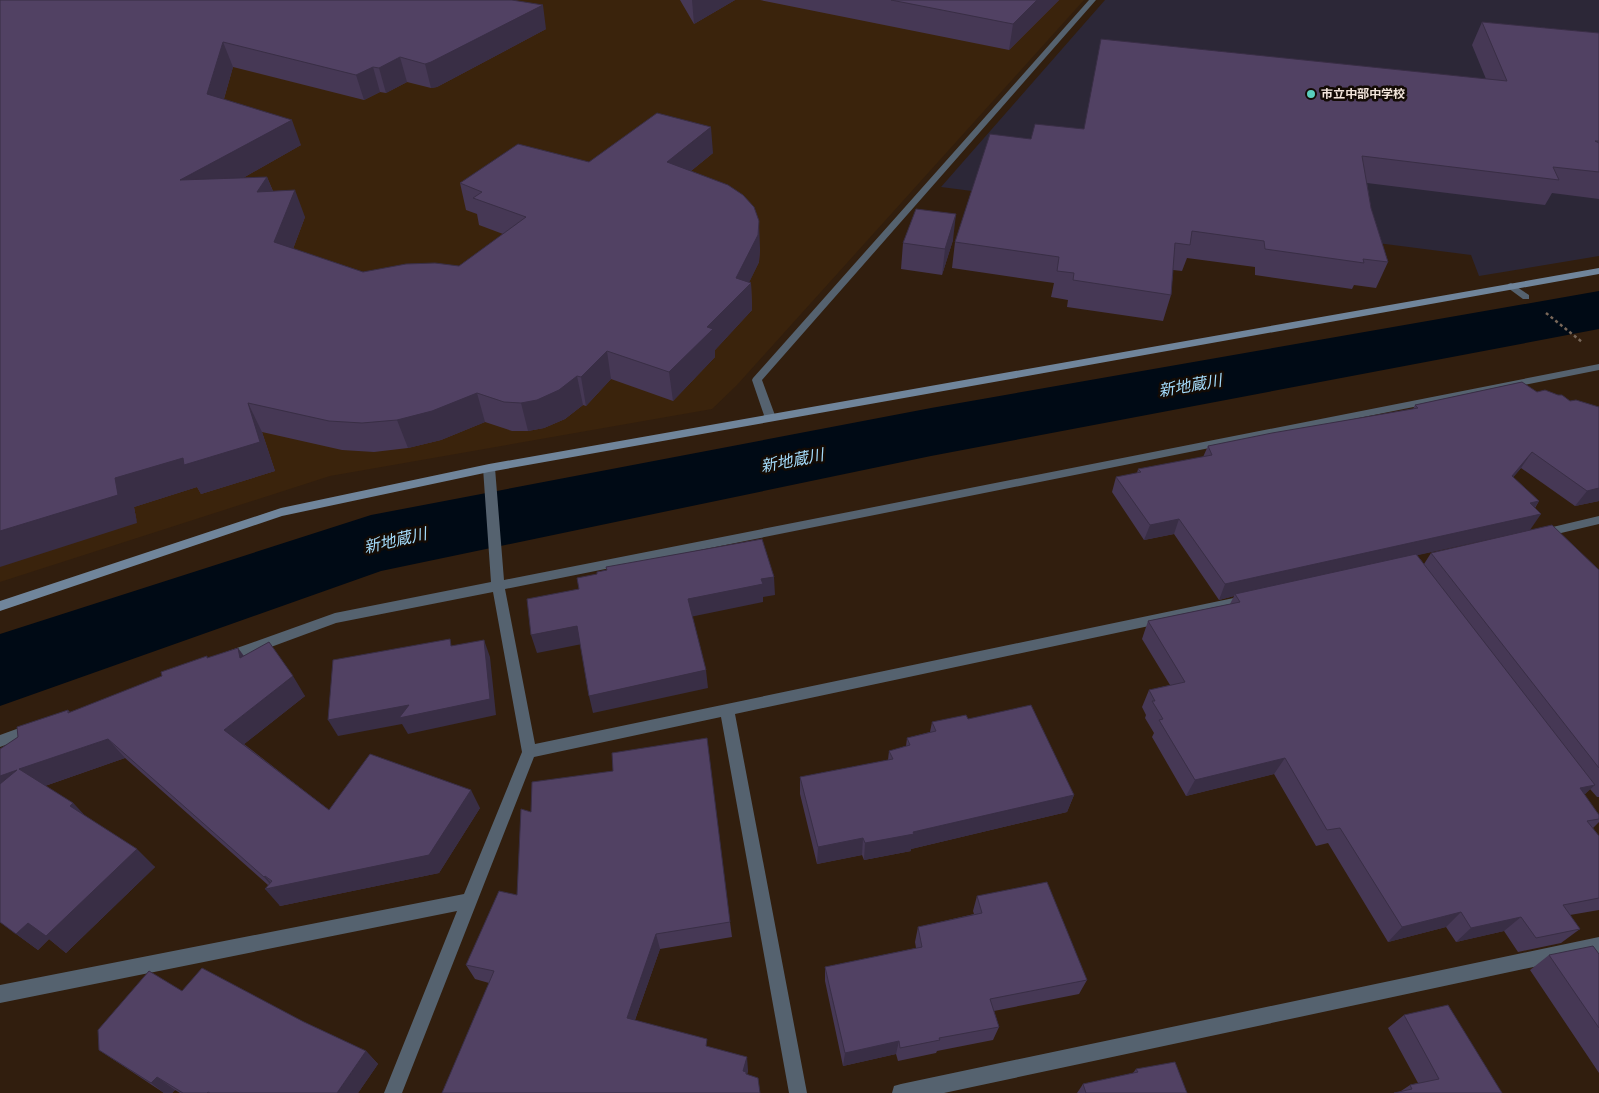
<svg xmlns="http://www.w3.org/2000/svg" width="1599" height="1093" viewBox="0 0 1599 1093" font-family="Quicksand,'Noto Sans JP',sans-serif">
	<rect width="100%" height="100%" fill="#311e0e"/>
	<!-- built -->
	<path fill="#3a230c" d="M 0,0 L 1084,0 L 737,385 L 712,409 L 330,476 L 0,582 Z"/>
	<!-- education -->
	<path fill="#2c2737" d="M 1105,0 L 1599,0 L 1599,256 L 1479,276 L 1471,255 L 941,187 Z"/>
	<g fill="none" stroke-linecap="round" stroke-linejoin="round">
		<!-- river -->
		<path fill="#000a15" fill-rule="evenodd" d="M 1599,291 L 1599,329 L 931,456 L 381,571 L 0,706 L 0,634 L 371,515 L 931,408 Z"/>
		<!-- path -->
		<path stroke="#786759" stroke-width="2.5" stroke-dasharray="3 3" stroke-linecap="butt" d="M 1546,313 L 1582,342"/>
		<!-- street -->
		<path fill="#55626f" fill-rule="evenodd" d="M 1089,0 L 1096,0 L 762,380 L 776,418 L 774,421 L 766,421 L 752,380 L 753,378 Z
			M 1511,283 L 1529,295 L 1529,299 L 1523,299 L 1508,288 L 1508,284 Z
			M 1599,364 L 1599,370 L 505,589 L 535,744 L 1248,595 L 1253,596 L 1255,600 L 1253,604 L 1248,605 L 735,714 L 807,1093 L 789,1093 L 721,717 L 534,757 L 402,1093 L 384,1093 L 457,911 L 0,1003 L 0,985 L 464,894 L 522,752 L 493,592 L 336,623 L 225,664 L 220,662 L 218,658 L 220,654 L 335,613 L 491,582 L 483,468 L 485,465 L 493,465 L 495,468 L 504,580 Z
			M 1599,516 L 1599,524 L 1540,538 L 1536,537 L 1534,534 L 1536,531 L 1540,530 Z
			M 33,723 L 38,725 L 40,729 L 38,733 L 0,747 L 0,735 Z
			M 1599,937 L 1599,953 L 944,1093 L 892,1093 L 894,1086 L 901,1084 Z"/>
		<!-- secondary -->
		<path fill="#70859b" fill-rule="evenodd" d="M 1599,268 L 1599,274 L 489,472 L 282,516 L 0,611 L 0,601 L 281,508 L 489,464 Z"/>
	</g>
	<!-- wall -->
	<path fill="#463855" d="M 0,0 L 546,29 L 437,87 L 431,88 L 407,82 L 386,93 L 380,92 L 364,100 L 233,67 L 224,99 L 301,145 L 243,178 L 267,177 L 273,191 L 305,217 L 293,249 L 363,272 L 459,266 L 503,234 L 479,225 L 477,214 L 466,210 L 460,183 L 589,162 L 713,153 L 691,171 L 760,248 L 759,262 L 749,282 L 751,283 L 752,310 L 715,350 L 715,357 L 673,401 L 611,379 L 586,406 L 583,405 L 565,419 L 544,428 L 528,431 L 512,431 L 485,422 L 441,440 L 408,448 L 374,452 L 342,450 L 262,432 L 275,471 L 201,494 L 197,487 L 134,507 L 137,523 Z
		M 680,0 L 735,0 L 694,24 Z
		M 760,0 L 1059,0 L 1009,50 Z
		M 1482,22 L 1599,33 L 1599,199 L 1552,193 L 1545,205 L 1367,183 L 1371,208 L 1388,262 L 1376,288 L 1354,285 L 1352,289 L 1255,275 L 1255,267 L 1187,258 L 1182,271 L 1173,270 L 1171,295 L 1163,321 L 1067,307 L 1068,300 L 1051,297 L 1054,283 L 952,268 L 955,242 L 1031,139 L 1084,129 L 1486,79 L 1472,45 Z
		M 953,240 L 942,275 L 901,269 L 903,243 Z
		M 1522,382 L 1599,501 L 1575,506 L 1521,468 L 1513,477 L 1539,501 L 1535,508 L 1530,530 L 1417,555 L 1424,564 L 1431,553 L 1599,570 L 1599,797 L 1597,797 L 1590,789 L 1584,795 L 1599,815 L 1599,822 L 1593,828 L 1599,836 L 1599,910 L 1570,915 L 1580,929 L 1561,943 L 1518,952 L 1504,931 L 1456,942 L 1446,927 L 1388,942 L 1328,843 L 1316,846 L 1274,774 L 1186,796 L 1152,737 L 1154,733 L 1145,718 L 1146,715 L 1142,707 L 1149,690 L 1170,685 L 1142,639 L 1148,621 L 1230,604 L 1234,596 L 1219,600 L 1174,534 L 1144,540 L 1112,492 L 1116,477 L 1137,473 L 1138,469 L 1203,457 L 1208,446 L 1413,409 L 1415,405 Z
		M 238,648 L 244,656 L 305,696 L 244,744 L 329,810 L 480,808 L 439,873 L 280,906 L 268,885 L 125,758 L 45,786 L 73,803 L 86,817 L 155,867 L 66,953 L 49,939 L 38,950 L 0,922 L 0,749 L 18,737 L 68,710 L 71,713 L 208,658 Z
		M 968,719 L 1074,795 L 1067,812 L 911,849 L 911,851 L 864,860 L 862,855 L 817,864 L 800,794 L 800,777 L 888,760 L 889,751 L 906,746 L 907,738 L 930,732 L 932,722 Z
		M 517,895 L 730,922 L 732,937 L 660,949 L 635,1020 L 708,1047 L 748,1070 L 747,1075 L 489,983 L 475,979 L 466,965 Z
		M 977,896 L 1087,980 L 1079,994 L 994,1011 L 999,1027 L 993,1040 L 937,1051 L 936,1053 L 898,1061 L 896,1054 L 843,1066 L 825,981 L 825,967 L 916,948 L 915,942 L 918,927 L 974,914 L 973,911 Z
		M 1599,954 L 1599,1073 L 1530,970 L 1549,955 Z
		M 182,991 L 304,1022 L 366,1051 L 378,1064 L 358,1093 L 180,1093 L 175,1090 L 172,1093 L 164,1093 L 99,1050 Z
		M 1404,1015 L 1502,1093 L 1401,1091 L 1410,1085 L 1418,1083 L 1388,1028 Z
		M 1136,1069 L 1187,1093 L 1077,1093 L 1083,1084 L 1133,1073 Z"/>
	<!-- shaded-wall -->
	<path fill="#392e45" d="M 692,0 L 735,0 L 694,24 Z
		M 1037,0 L 1059,0 L 1009,50 L 1013,24 Z
		M 543,5 L 546,29 L 437,87 L 431,88 L 425,64 Z
		M 223,42 L 233,67 L 218,119 L 207,94 Z
		M 400,57 L 407,82 L 386,93 L 379,68 Z
		M 373,67 L 380,92 L 364,100 L 356,75 Z
		M 292,120 L 301,145 L 192,207 L 180,180 Z
		M 711,127 L 713,153 L 670,188 L 667,162 Z
		M 267,177 L 278,204 L 257,192 Z
		M 295,190 L 305,217 L 285,270 L 274,242 Z
		M 956,214 L 953,240 L 942,275 L 945,249 Z
		M 759,221 L 760,248 L 759,262 L 747,287 L 751,283 L 752,310 L 715,350 L 715,357 L 673,401 L 669,372 L 707,327 L 736,278 Z
		M 607,351 L 611,379 L 586,406 L 581,377 Z
		M 577,376 L 583,405 L 565,419 L 544,428 L 528,431 L 521,403 Z
		M 477,393 L 485,422 L 441,440 L 408,448 L 397,420 Z
		M 248,403 L 262,432 L 275,471 L 201,494 L 197,487 L 134,507 L 137,523 L 0,567 L 0,531 L 115,478 Z
		M 1532,452 L 1521,468 L 1502,491 L 1512,476 Z
		M 1599,488 L 1599,501 L 1575,506 L 1587,491 Z
		M 1539,501 L 1528,517 L 1530,503 Z
		M 1541,514 L 1530,530 L 1236,596 L 1235,594 L 1234,596 L 1219,600 L 1225,584 Z
		M 1179,519 L 1174,534 L 1144,540 L 1150,525 Z
		M 774,577 L 775,595 L 763,597 L 763,602 L 690,617 L 688,599 L 761,579 Z
		M 577,626 L 582,644 L 537,653 L 531,635 Z
		M 484,640 L 490,657 L 496,715 L 408,734 L 402,724 L 338,736 L 328,720 Z
		M 238,648 L 251,667 L 240,658 Z
		M 706,670 L 708,688 L 593,713 L 589,696 Z
		M 293,676 L 305,696 L 238,749 L 224,730 Z
		M 108,739 L 125,758 L 39,788 L 19,769 Z
		M 1285,758 L 1274,774 L 1186,796 L 1195,780 Z
		M 17,770 L 0,802 L 0,776 Z
		M 1595,785 L 1577,801 L 1580,788 Z
		M 471,790 L 480,808 L 439,873 L 280,906 L 265,889 L 273,888 L 264,877 L 265,876 L 275,887 Z
		M 1074,795 L 1067,812 L 911,849 L 911,851 L 864,860 L 865,843 Z
		M 73,803 L 91,822 L 70,806 Z
		M 863,838 L 862,855 L 817,864 L 818,847 Z
		M 137,849 L 155,867 L 66,953 L 49,939 L 38,950 L 16,934 L 28,923 Z
		M 1461,912 L 1446,927 L 1388,942 L 1402,927 Z
		M 1521,917 L 1504,931 L 1456,942 L 1471,928 Z
		M 656,934 L 660,949 L 631,1031 L 627,1018 Z
		M 899,1041 L 896,1054 L 843,1066 L 845,1053 Z
		M 366,1051 L 378,1064 L 358,1093 L 337,1093 Z
		M 747,1057 L 748,1070 L 747,1075 L 743,1071 Z
		M 157,1077 L 175,1090 L 172,1093 L 164,1093 L 151,1083 Z"/>
	<!-- building -->
	<path fill="#514163" stroke="#392e45" d="M 0,0 L 512,0 L 543,5 L 431,62 L 425,64 L 400,57 L 379,68 L 373,67 L 356,75 L 223,42 L 207,94 L 292,120 L 180,180 L 267,177 L 257,192 L 295,190 L 274,242 L 363,272 L 406,264 L 435,263 L 459,266 L 526,217 L 473,198 L 482,192 L 460,183 L 518,144 L 589,162 L 657,113 L 711,127 L 667,162 L 728,185 L 743,195 L 754,207 L 759,221 L 758,235 L 736,278 L 751,283 L 707,327 L 713,329 L 669,372 L 607,351 L 581,377 L 577,376 L 559,390 L 537,400 L 521,403 L 504,402 L 477,393 L 432,411 L 397,420 L 362,423 L 329,421 L 248,403 L 260,442 L 184,465 L 183,458 L 115,478 L 118,495 L 0,531 Z
		M 891,0 L 1037,0 L 1013,24 Z
		M 1482,22 L 1599,33 L 1599,141 L 1595,141 L 1599,143 L 1599,172 L 1553,167 L 1559,180 L 1362,156 L 1371,208 L 1388,262 L 1363,259 L 1364,263 L 1265,249 L 1264,241 L 1192,231 L 1190,245 L 1175,243 L 1171,295 L 1073,280 L 1074,273 L 1057,271 L 1059,257 L 955,242 L 990,134 L 1031,139 L 1035,124 L 1084,129 L 1101,39 L 1507,81 Z
		M 916,209 L 956,214 L 945,249 L 903,243 Z
		M 1522,382 L 1537,392 L 1545,390 L 1558,395 L 1562,395 L 1570,401 L 1576,400 L 1599,407 L 1599,488 L 1587,491 L 1532,452 L 1512,476 L 1539,501 L 1530,503 L 1541,514 L 1225,584 L 1179,519 L 1150,525 L 1116,477 L 1141,472 L 1138,469 L 1212,455 L 1208,446 L 1272,433 L 1418,408 L 1415,405 Z
		M 1552,525 L 1599,570 L 1599,768 L 1431,553 Z
		M 762,539 L 774,577 L 761,579 L 763,584 L 688,599 L 706,670 L 589,696 L 577,626 L 531,635 L 527,599 L 579,589 L 577,578 L 597,574 L 597,572 L 607,570 L 606,567 Z
		M 1416,554 L 1595,785 L 1580,788 L 1599,815 L 1599,819 L 1587,821 L 1599,836 L 1599,898 L 1563,905 L 1580,929 L 1536,938 L 1521,917 L 1471,928 L 1461,912 L 1402,927 L 1340,828 L 1327,830 L 1285,758 L 1195,780 L 1159,720 L 1163,719 L 1152,701 L 1155,701 L 1149,690 L 1185,682 L 1148,621 L 1240,602 L 1235,594 Z
		M 450,639 L 451,646 L 484,640 L 490,699 L 399,718 L 409,705 L 328,720 L 333,660 Z
		M 269,642 L 293,676 L 224,730 L 329,810 L 370,754 L 471,790 L 429,855 L 265,889 L 272,881 L 265,876 L 264,877 L 108,739 L 19,769 L 73,803 L 70,806 L 137,849 L 46,936 L 28,923 L 16,934 L 0,922 L 0,784 L 17,770 L 0,776 L 0,749 L 18,737 L 17,727 L 68,710 L 68,713 L 162,676 L 161,672 L 207,656 L 207,658 L 238,648 L 240,658 Z
		M 1031,705 L 1074,795 L 913,832 L 914,834 L 865,843 L 863,838 L 818,847 L 800,777 L 893,759 L 889,751 L 910,745 L 907,738 L 936,731 L 932,722 L 966,715 L 968,719 Z
		M 707,738 L 730,922 L 656,934 L 627,1018 L 707,1039 L 706,1046 L 747,1057 L 743,1071 L 746,1072 L 746,1074 L 758,1078 L 760,1093 L 442,1093 L 494,971 L 466,965 L 499,891 L 517,895 L 521,809 L 531,812 L 532,782 L 613,771 L 612,753 Z
		M 1047,882 L 1087,980 L 990,999 L 999,1027 L 939,1038 L 940,1040 L 900,1048 L 899,1041 L 845,1053 L 825,967 L 922,947 L 918,927 L 982,913 L 977,896 Z
		M 1593,946 L 1599,954 L 1599,1028 L 1549,955 Z
		M 202,968 L 304,1022 L 366,1051 L 337,1093 L 210,1093 L 208,1092 L 207,1093 L 183,1093 L 157,1077 L 151,1083 L 99,1050 L 98,1030 L 149,971 L 182,991 Z
		M 1448,1005 L 1502,1093 L 1394,1093 L 1412,1089 L 1410,1085 L 1439,1079 L 1404,1015 Z
		M 1175,1062 L 1187,1093 L 1086,1093 L 1083,1084 L 1138,1072 L 1136,1069 Z"/>
	<!-- markers -->
	<circle fill="#5acebd" stroke="#130b05" stroke-width="2" cx="1311" cy="94" r="5"/>
	<g text-anchor="middle" stroke-width="5" stroke-linejoin="round" paint-order="stroke">
		<!-- far-poi labels -->
		<g font-size="12" font-weight="bold" fill="#f2e5db" stroke="#130b05" text-anchor="start">
			<text x="1321" y="98">市立中部中学校</text>
		</g>
		<!-- water labels -->
		<g font-size="16" font-style="italic" fill="#a4dbfa" stroke="#130b05">
			<text transform="translate(1190 385) rotate(-10)" y="6">新地蔵川</text>
			<text transform="translate(792 460) rotate(-11)" y="6">新地蔵川</text>
			<text transform="translate(395 540) rotate(-13)" y="6">新地蔵川</text>
		</g>
	</g>
</svg>
